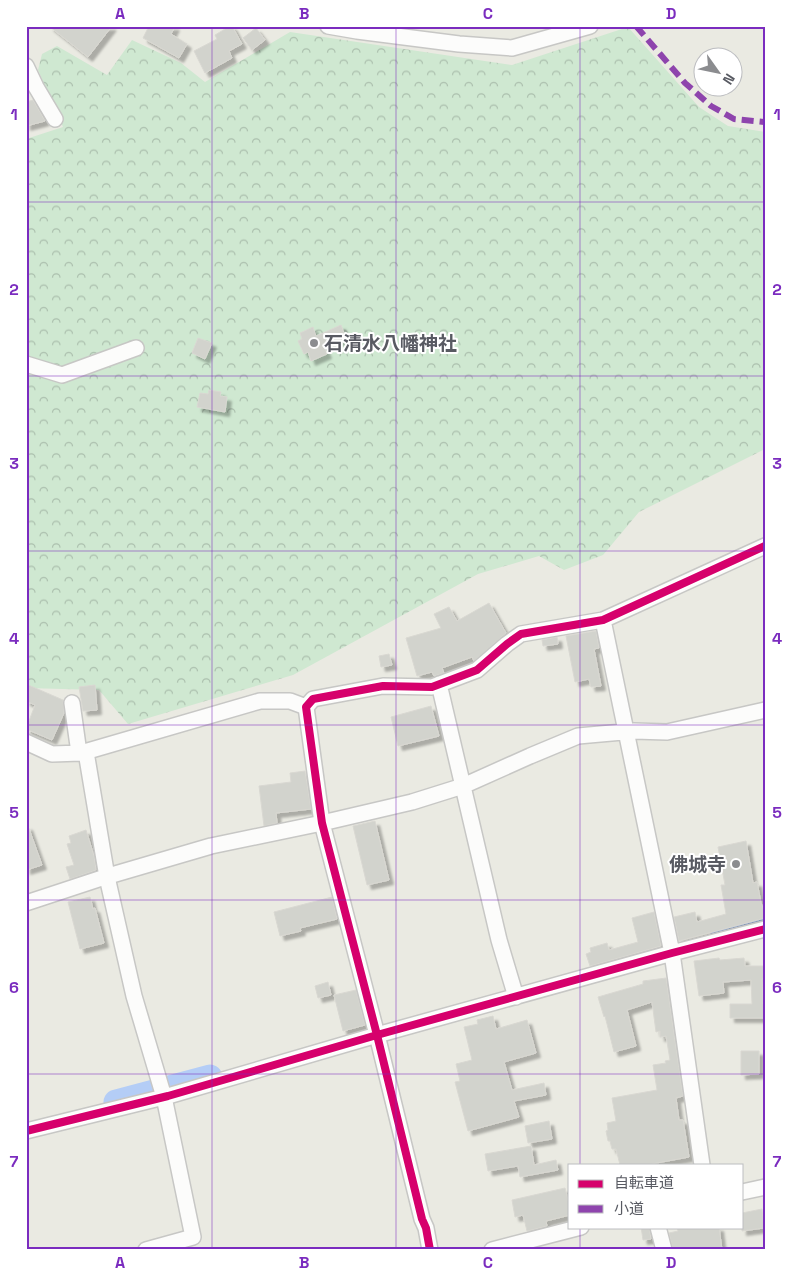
<svg xmlns="http://www.w3.org/2000/svg" width="791" height="1276" viewBox="0 0 791 1276" font-family="'Space Grotesk','Noto Sans JP',sans-serif">
	<defs>
		<pattern id="forest-crowns" width="20" height="18" patternUnits="userSpaceOnUse" patternTransform="scale(1.25)"><rect width="20" height="18" fill="#cfe8d1"/><path d="M2 6a3 3 0 1 1 6 0M12 15a3 3 0 1 1 6 0" fill="none" stroke="#abbfad"/></pattern>
		<filter id="shadow"><feDropShadow dx="4.5" dy="4.5" stdDeviation="1" flood-color="#0004"/></filter>
	</defs>
	<rect width="100%" height="100%" fill="#eaeae2"/>
	<!-- forest -->
	<path fill="url(#forest-crowns)" d="M 628,27 L 699,107 L 728,126 L 765,132 L 765,449 L 639,512 L 603,555 L 564,570 L 539,556 L 478,574 L 293,675 L 128,724 L 99,690 L 26,688 L 26,139 L 63,127 L 38,70 L 42,54 L 57,46 L 107,75 L 132,40 L 181,63 L 205,82 L 290,32 L 512,65 Z"/>
	<g fill="none" stroke-linecap="round" stroke-linejoin="round">
		<!-- river -->
		<path stroke="#b4cdf6" stroke-width="25" d="M 723,933 L 765,921
			M 116,1102 L 210,1077"/>
	</g>
	<!-- building -->
	<path fill="#d2d3cd" stroke="#d9d8d2" filter="url(#shadow)" d="M 49,26 L 112,26 L 88,57 Z
		M 149,26 L 175,26 L 171,34 L 187,44 L 179,58 L 143,38 Z
		M 230,26 L 232,26 L 242,44 L 229,51 L 232,58 L 205,73 L 194,51 L 217,39 L 215,35 Z
		M 256,28 L 265,40 L 252,50 L 243,38 Z
		M 33,100 L 45,121 L 26,126 L 26,102 Z
		M 341,325 L 346,338 L 324,347 L 327,354 L 311,361 L 308,352 L 304,354 L 298,341 L 302,339 L 300,333 L 313,327 L 316,336 Z
		M 198,338 L 212,343 L 205,359 L 192,353 Z
		M 209,390 L 221,392 L 220,396 L 227,397 L 225,412 L 197,407 L 200,393 L 208,394 Z
		M 489,603 L 506,633 L 474,661 L 472,657 L 442,668 L 444,673 L 434,676 L 432,672 L 417,676 L 406,638 L 441,628 L 434,614 L 449,607 L 457,621 Z
		M 596,631 L 599,648 L 594,649 L 601,686 L 591,687 L 589,679 L 575,682 L 566,636 Z
		M 557,637 L 558,644 L 543,646 L 542,640 Z
		M 389,654 L 392,665 L 381,667 L 379,656 Z
		M 26,684 L 63,700 L 64,713 L 52,740 L 26,729 L 35,705 L 26,701 Z
		M 95,685 L 97,710 L 83,711 L 79,687 Z
		M 431,706 L 439,736 L 398,746 L 391,717 Z
		M 305,771 L 311,809 L 276,813 L 277,823 L 264,826 L 259,786 L 291,782 L 290,773 Z
		M 375,821 L 389,880 L 367,885 L 353,826 Z
		M 26,826 L 28,826 L 42,865 L 26,870 Z
		M 86,830 L 94,856 L 96,870 L 70,879 L 66,867 L 74,865 L 67,844 L 71,843 L 69,836 Z
		M 746,841 L 753,883 L 757,882 L 761,903 L 765,913 L 765,918 L 679,941 L 674,917 L 695,912 L 697,922 L 726,914 L 721,885 L 725,885 L 718,847 Z
		M 90,897 L 93,909 L 95,908 L 104,943 L 80,949 L 68,902 Z
		M 332,897 L 337,919 L 300,928 L 301,931 L 280,936 L 274,912 Z
		M 654,912 L 661,946 L 590,966 L 586,954 L 591,952 L 590,948 L 607,943 L 609,950 L 638,942 L 632,918 Z
		M 719,958 L 720,960 L 744,958 L 745,966 L 765,966 L 765,979 L 762,979 L 763,1004 L 765,1004 L 765,1018 L 730,1018 L 730,1004 L 752,1004 L 751,980 L 723,982 L 724,993 L 699,996 L 694,961 Z
		M 666,978 L 683,1096 L 676,1098 L 679,1120 L 683,1120 L 689,1157 L 646,1165 L 620,1165 L 616,1149 L 612,1149 L 610,1141 L 608,1141 L 606,1131 L 608,1130 L 607,1123 L 616,1121 L 612,1098 L 657,1090 L 653,1065 L 666,1063 L 665,1061 L 670,1060 L 666,1036 L 660,1037 L 660,1031 L 656,1032 L 652,1002 L 627,1010 L 636,1046 L 614,1052 L 605,1016 L 604,1017 L 598,997 L 643,984 L 643,981 Z
		M 328,982 L 331,995 L 318,998 L 315,986 Z
		M 356,990 L 365,1025 L 343,1031 L 334,995 Z
		M 493,1016 L 496,1029 L 527,1020 L 536,1053 L 504,1062 L 512,1090 L 544,1083 L 546,1095 L 514,1101 L 519,1117 L 468,1131 L 455,1082 L 460,1081 L 456,1064 L 472,1060 L 464,1027 L 478,1024 L 477,1020 Z
		M 741,1051 L 759,1051 L 759,1074 L 741,1075 Z
		M 549,1121 L 552,1139 L 528,1143 L 525,1126 Z
		M 531,1146 L 534,1165 L 556,1160 L 558,1170 L 520,1177 L 518,1166 L 488,1171 L 485,1154 Z
		M 565,1188 L 570,1208 L 570,1215 L 546,1221 L 547,1226 L 527,1231 L 523,1215 L 515,1217 L 512,1200 Z
		M 762,1209 L 764,1228 L 742,1231 L 742,1213 Z
		M 641,1227 L 649,1227 L 651,1239 L 643,1240 Z
		M 677,1227 L 719,1227 L 722,1250 L 673,1250 L 669,1233 L 678,1231 Z"/>
	<g fill="none" stroke-linecap="round" stroke-linejoin="round">
		<defs>
			<path id="minor" d="M 328,26 L 357,31 L 459,44 L 512,48 L 590,26
				M 26,66 L 36,87 L 55,119
				M 26,364 L 62,375 L 136,348
				M 603,620 L 672,953 L 702,1165
				M 439,684 L 499,940 L 516,997
				M 72,703 L 79,753
				M 26,742 L 52,754 L 81,753 L 260,701 L 290,701 L 306,707
				M 86,752 L 107,877 L 134,996 L 164,1097 L 193,1237 L 146,1250
				M 26,903 L 105,877 L 211,846 L 322,823 L 412,802 L 463,786 L 530,756 L 578,736 L 634,731 L 667,732 L 765,710
				M 26,1131 L 168,1096 L 377,1035 L 672,953 L 765,929
				M 742,1192 L 765,1187
				M 658,1227 L 664,1250
				M 430,1250 L 426,1228 L 422,1219 L 377,1035 L 322,823 L 306,707 L 313,699 L 383,686 L 432,687 L 477,670 L 507,644 L 521,634 L 603,620 L 765,546
				M 492,1250 L 581,1227"/>
		</defs>
		<!-- minor casing -->
		<use href="#minor" stroke="#c7c7c5" stroke-width="18"/>
		<!-- minor -->
		<use href="#minor" stroke="#fcfcfb" stroke-width="15"/>
		<!-- quiet -->
		<path stroke="#8e44ad" stroke-width="6" stroke-dasharray="12 6" stroke-linecap="butt" d="M 636,26 L 685,83 L 711,106 L 734,119 L 765,122"/>
		<defs>
			<path id="cycleway" d="M 26,1131 L 168,1096 L 377,1035 L 672,953 L 765,929
				M 430,1250 L 426,1228 L 422,1219 L 377,1035 L 322,823 L 306,707 L 313,699 L 383,686 L 432,687 L 477,670 L 507,644 L 521,634 L 603,620 L 765,546"/>
		</defs>
		<!-- cycleway casing -->
		<use href="#cycleway" stroke="#fff" stroke-width="11"/>
		<!-- cycleway -->
		<use href="#cycleway" stroke="#d6006c" stroke-width="8"/>
	</g>
	<!-- grid -->
	<path fill="none" stroke="#7b2cbf" stroke-width="1" stroke-opacity="0.55" d="M 212,26 L 212,1250M 396,26 L 396,1250M 580,26 L 580,1165M 26,202 L 765,202M 26,376 L 765,376M 26,551 L 765,551M 26,725 L 765,725M 26,900 L 765,900M 26,1074 L 765,1074M 580,1227 L 580,1250"/>
	<!-- markers -->
	<g fill="#8b8c8f" stroke="#fff" stroke-width="2">
		<circle cx="314" cy="343" r="5"/>
		<circle cx="736" cy="864" r="5"/>
	</g>
	<g text-anchor="middle" stroke-width="4" stroke-linejoin="round" paint-order="stroke">
		<!-- poi labels -->
		<g font-size="19" font-weight="bold" fill="#585a62" stroke="#fff" text-anchor="start">
			<text x="324" y="350">石清水八幡神社</text>
			<text x="726" y="871" text-anchor="end">佛城寺</text>
		</g>
	</g>
	<!-- border -->
	<rect width="791" height="1276" fill="none" stroke="#ffffff" stroke-width="55"/>
	<!-- legend -->
	<rect x="568" y="1164" width="175" height="65" fill="#ffffff" stroke="#bcbdc0"/>
	<rect x="578" y="1180" width="25" height="8" fill="#d6006c" stroke="#bcbdc0"/>
	<text x="614" y="1188" font-size="15" fill="#585a62">自転車道</text>
	<rect x="578" y="1205" width="25" height="8" fill="#8e44ad" stroke="#bcbdc0"/>
	<text x="614" y="1214" font-size="15" fill="#585a62">小道</text>
	<!-- north arrow -->
	<g transform="translate(718 72) rotate(123)"><circle r="24" fill="#ffffff" stroke="#bcbdc0"/>
	<path d="M0-4L9 19L0 12L-9 19Z" fill="#8b8c8f"/>
	<text y="-8" font-size="14" font-weight="bold" text-anchor="middle" fill="#585a62">N</text>
	</g>
	<rect x="28" y="28" width="736" height="1220" fill="none" stroke="#7b2cbf" stroke-width="2"/>
	<g font-size="16" text-anchor="middle" font-weight="bold" fill="#7b2cbf">
		<text x="120" y="19">A</text>
		<text x="304" y="19">B</text>
		<text x="488" y="19">C</text>
		<text x="671" y="19">D</text>
		<text x="14" y="120">1</text>
		<text x="777" y="120">1</text>
		<text x="14" y="295">2</text>
		<text x="777" y="295">2</text>
		<text x="14" y="469">3</text>
		<text x="777" y="469">3</text>
		<text x="14" y="644">4</text>
		<text x="777" y="644">4</text>
		<text x="14" y="818">5</text>
		<text x="777" y="818">5</text>
		<text x="14" y="993">6</text>
		<text x="777" y="993">6</text>
		<text x="14" y="1167">7</text>
		<text x="777" y="1167">7</text>
		<text x="120" y="1268">A</text>
		<text x="304" y="1268">B</text>
		<text x="488" y="1268">C</text>
		<text x="671" y="1268">D</text>
	</g>
</svg>
